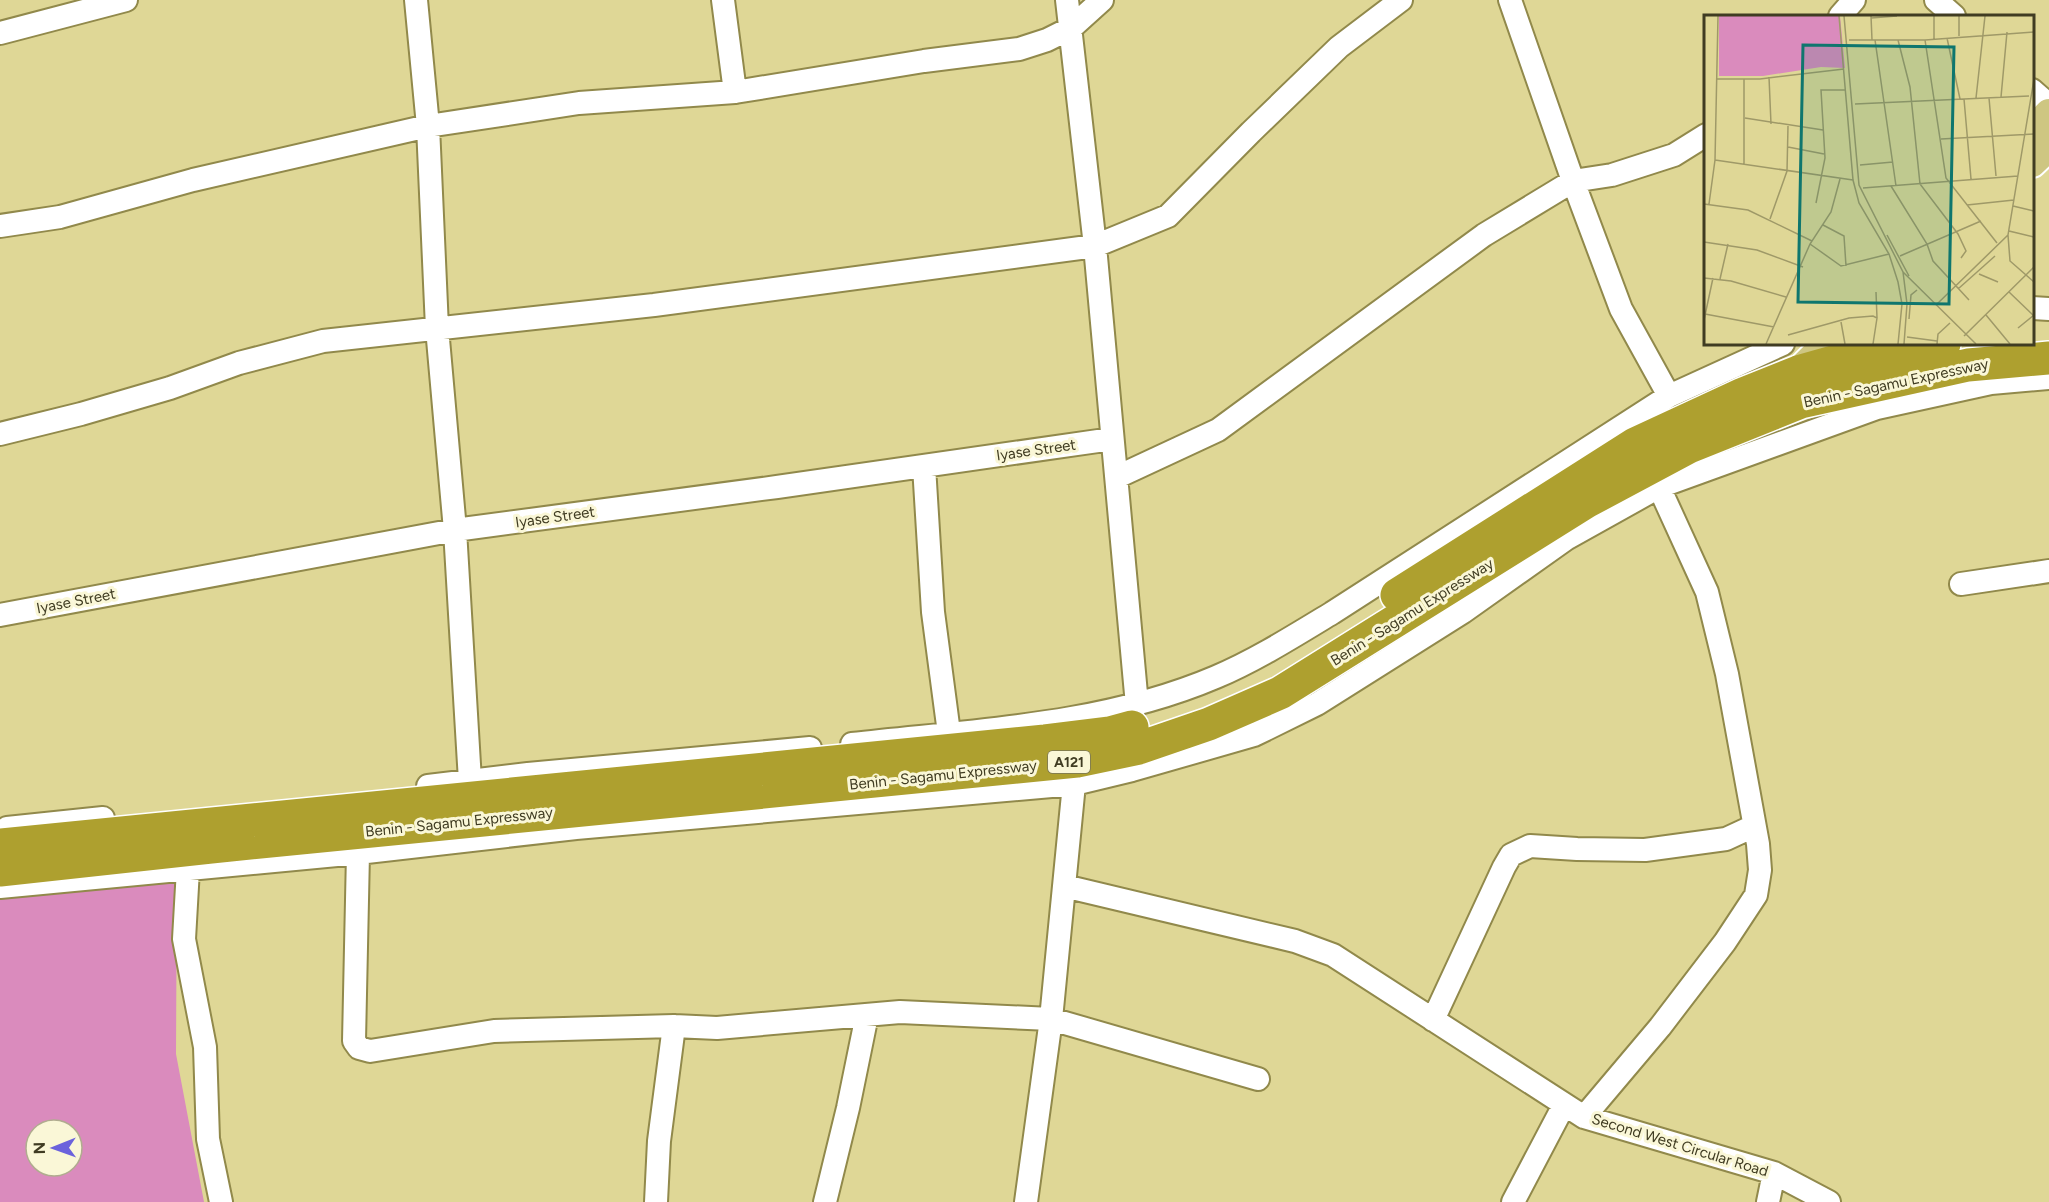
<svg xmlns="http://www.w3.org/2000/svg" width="2049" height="1202" viewBox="0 0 2049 1202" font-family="Figtree,sans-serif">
	<rect width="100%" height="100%" fill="#dfd796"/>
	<!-- green -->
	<path fill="#da8bbd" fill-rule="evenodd" d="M 177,861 L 176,1054 L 204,1202 L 0,1202 L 0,876 ZM 36,1130 L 72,1130 L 72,1166 L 36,1166 Z"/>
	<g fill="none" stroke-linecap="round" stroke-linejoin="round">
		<defs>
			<path id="minor" d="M 416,0 L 428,126 L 437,328 L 455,530 L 470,781
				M 723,0 L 735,92
				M 1067,0 L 1095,246 L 1137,705
				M 1510,0 L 1573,181 L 1621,309 L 1669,396
				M 1936,0 L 1954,16
				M 1840,16 L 1854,0
				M 0,33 L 126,0
				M 2032,90 L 2049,105
				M 0,226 L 60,217 L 193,180 L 428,126 L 579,103 L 735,92 L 924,61 L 1019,49 L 1047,40 L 1071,28 L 1102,0
				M 2032,308 L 2049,309
				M 0,434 L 81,414 L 170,388 L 239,363 L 323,341 L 654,305 L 1095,246 L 1168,216 L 1251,132 L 1339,47 L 1401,0
				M 924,466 L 933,612 L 949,733
				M 1117,477 L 1218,430 L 1484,235 L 1573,181 L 1612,175 L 1674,155 L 1706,135
				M 1961,584 L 2049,571
				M 0,615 L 455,530 L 777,487 L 1112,439
				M 852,744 C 974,730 1101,726 1216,677 C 1256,660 1294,636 1332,613 L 1669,396 L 1783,344
				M 428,786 L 528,774 L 810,748
				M 7,828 L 103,818
				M 358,853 L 354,1041 L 359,1048 L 370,1051 L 494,1031 L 674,1026 L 717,1028 L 900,1012 L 1051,1019 L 1258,1079
				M 188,869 L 184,939 L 205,1047 L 208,1139 L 221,1202
				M 1064,886 L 1295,941 L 1333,955 L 1584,1117 L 1774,1173 L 1829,1202
				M 0,887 L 358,853 L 576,828 L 1074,784 L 1132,770 L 1254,735 L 1317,704 L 1463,612 L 1566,539 L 1659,487 L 1877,408 L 1991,383 L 2049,378
				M 1433,1020 L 1504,867 L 1511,855 L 1530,846 L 1577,849 L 1645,850 L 1726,839 L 1754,826
				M 1584,1117 L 1660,1027 L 1725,942 L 1756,895 L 1760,870 L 1758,844 L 1727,674 L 1707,592 L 1659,487
				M 656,1202 L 659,1141 L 674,1026
				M 825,1202 L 848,1108 L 867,1015
				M 1026,1202 L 1051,1019 L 1074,784
				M 1513,1202 L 1564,1105
				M 1768,1202 L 1774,1173"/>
			<path id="major" d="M 2032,130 L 2049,113
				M 2032,163 L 2049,147
				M 1798,372 L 1826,344"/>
			<path id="highway" d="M 1397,595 L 1635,444 L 1743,394 L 1798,372 L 1844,359 L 1944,344
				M 0,845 L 1045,741 L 1110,733 L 1132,727
				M 0,870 L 211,847 L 1077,761 L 1139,748 L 1209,724 L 1280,693 L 1586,502 L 1689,447 L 1801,402 L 1968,365 L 2049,358"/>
		</defs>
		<!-- minor casing -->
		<use href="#minor" stroke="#91894b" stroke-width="26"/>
		<!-- major casing -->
		<use href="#major" stroke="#fff" stroke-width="32"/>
		<!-- highway casing -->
		<use href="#highway" stroke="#fff" stroke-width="36"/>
		<!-- minor -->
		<use href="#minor" stroke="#fff" stroke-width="22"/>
		<!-- major -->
		<use href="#major" stroke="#cec682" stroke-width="28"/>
		<!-- highway -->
		<use href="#highway" stroke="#aea02f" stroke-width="33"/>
	</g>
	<g text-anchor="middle" stroke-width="6" stroke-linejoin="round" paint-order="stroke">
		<!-- shield labels -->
		<rect fill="#faf7d7" stroke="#787458" stroke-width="1.5" x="1048" y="751" width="42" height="22" rx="4.5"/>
		<g font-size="14" font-weight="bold" fill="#403c22">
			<text x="1069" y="767">A121</text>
		</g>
		<!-- street labels -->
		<g font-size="15" fill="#403c22" stroke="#faf7d7">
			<text transform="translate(1896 383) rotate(-12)" y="5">Benin - Sagamu Expressway</text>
			<text transform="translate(1036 450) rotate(-8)" y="5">Iyase Street</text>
			<text transform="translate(555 517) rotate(-8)" y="5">Iyase Street</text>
			<text transform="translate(76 601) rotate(-11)" y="5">Iyase Street</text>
			<text transform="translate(1412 612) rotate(-32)" y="5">Benin - Sagamu Expressway</text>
			<text transform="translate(943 775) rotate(-6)" y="5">Benin - Sagamu Expressway</text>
			<text transform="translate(459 822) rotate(-6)" y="5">Benin - Sagamu Expressway</text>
			<text transform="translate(1680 1145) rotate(17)" y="5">Second West Circular Road</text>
		</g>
	</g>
	<!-- overview -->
	<g transform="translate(1704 15)">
		<rect width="330" height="330" fill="#dfd796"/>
		<path d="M 15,1 L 136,1 L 141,53 L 117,52 L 59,61 L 15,61 Z" fill="#da8bbd"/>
		<path fill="none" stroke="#9f9968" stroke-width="1.5" d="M 135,1 L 149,165 L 155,188 L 185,239 L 194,267 L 198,289 L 194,329M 140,1 L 155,170 L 199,257 L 203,289 L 200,329M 167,1 L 168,25M 167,3 L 193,1M 255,21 L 255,1M 243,23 L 256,84M 230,24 L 230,1M 145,25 L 221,25 L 330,17M 171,25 L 192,171M 194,25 L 206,72 L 216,169 L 254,219 L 262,236 L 257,243M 221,25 L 242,163 L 293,228M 65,62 L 67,109M 13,64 L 56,64 L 140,54M 40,64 L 40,149M 330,64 L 304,220 L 306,246 L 330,267M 297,82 L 303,17M 272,83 L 281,1M 285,83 L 292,161M 260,84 L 267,164M 151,89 L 325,81M 41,103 L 119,115M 237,124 L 330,119M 84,132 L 120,139M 11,145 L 149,165M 156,150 L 189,147M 187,171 L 223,229 L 229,246 L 265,285M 159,173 L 314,161M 112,188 L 121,143 L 117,75 L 142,75M 0,189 L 44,195 L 108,226M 5,189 L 11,145 L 14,1M 263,190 L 310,185M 309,191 L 330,196M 66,204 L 83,156 L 84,111M 119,210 L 140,221 L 142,251M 305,216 L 330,222M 183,220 L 205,261M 0,227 L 53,235 L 99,252M 106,229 L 137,251 L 185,239M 196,241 L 277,206M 199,257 L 272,329M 275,259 L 294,267M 0,263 L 27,266 L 82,282M 16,264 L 24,229M 254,274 L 291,241M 172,277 L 173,303M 305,277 L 330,301M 232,290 L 304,220M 1,299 L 70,312M 282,300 L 306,329M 205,304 L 207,280 L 213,275M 0,305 L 9,263M 137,307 L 141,329M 314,313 L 330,300M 84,320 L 145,303 L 169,301 L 173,303 L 169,329M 260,321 L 330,252M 203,322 L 233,326M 62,329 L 106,229 L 127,197 L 136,164M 233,329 L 234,319 L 246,308"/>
		<path fill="#0f766e" fill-opacity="0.15" stroke="#0f766e" stroke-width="3" d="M 99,30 L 250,32 L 245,289 L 94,287 Z"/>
		<rect width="330" height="330" fill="none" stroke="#403c22" stroke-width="3"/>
	</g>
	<!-- north arrow -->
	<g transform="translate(54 1148) rotate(269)"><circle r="28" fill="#faf7d7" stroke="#b0ac8f" stroke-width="1.5"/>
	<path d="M0-4.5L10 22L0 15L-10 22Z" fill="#6b62dc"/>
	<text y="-9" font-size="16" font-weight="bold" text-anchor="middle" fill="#403c22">N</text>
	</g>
</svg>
